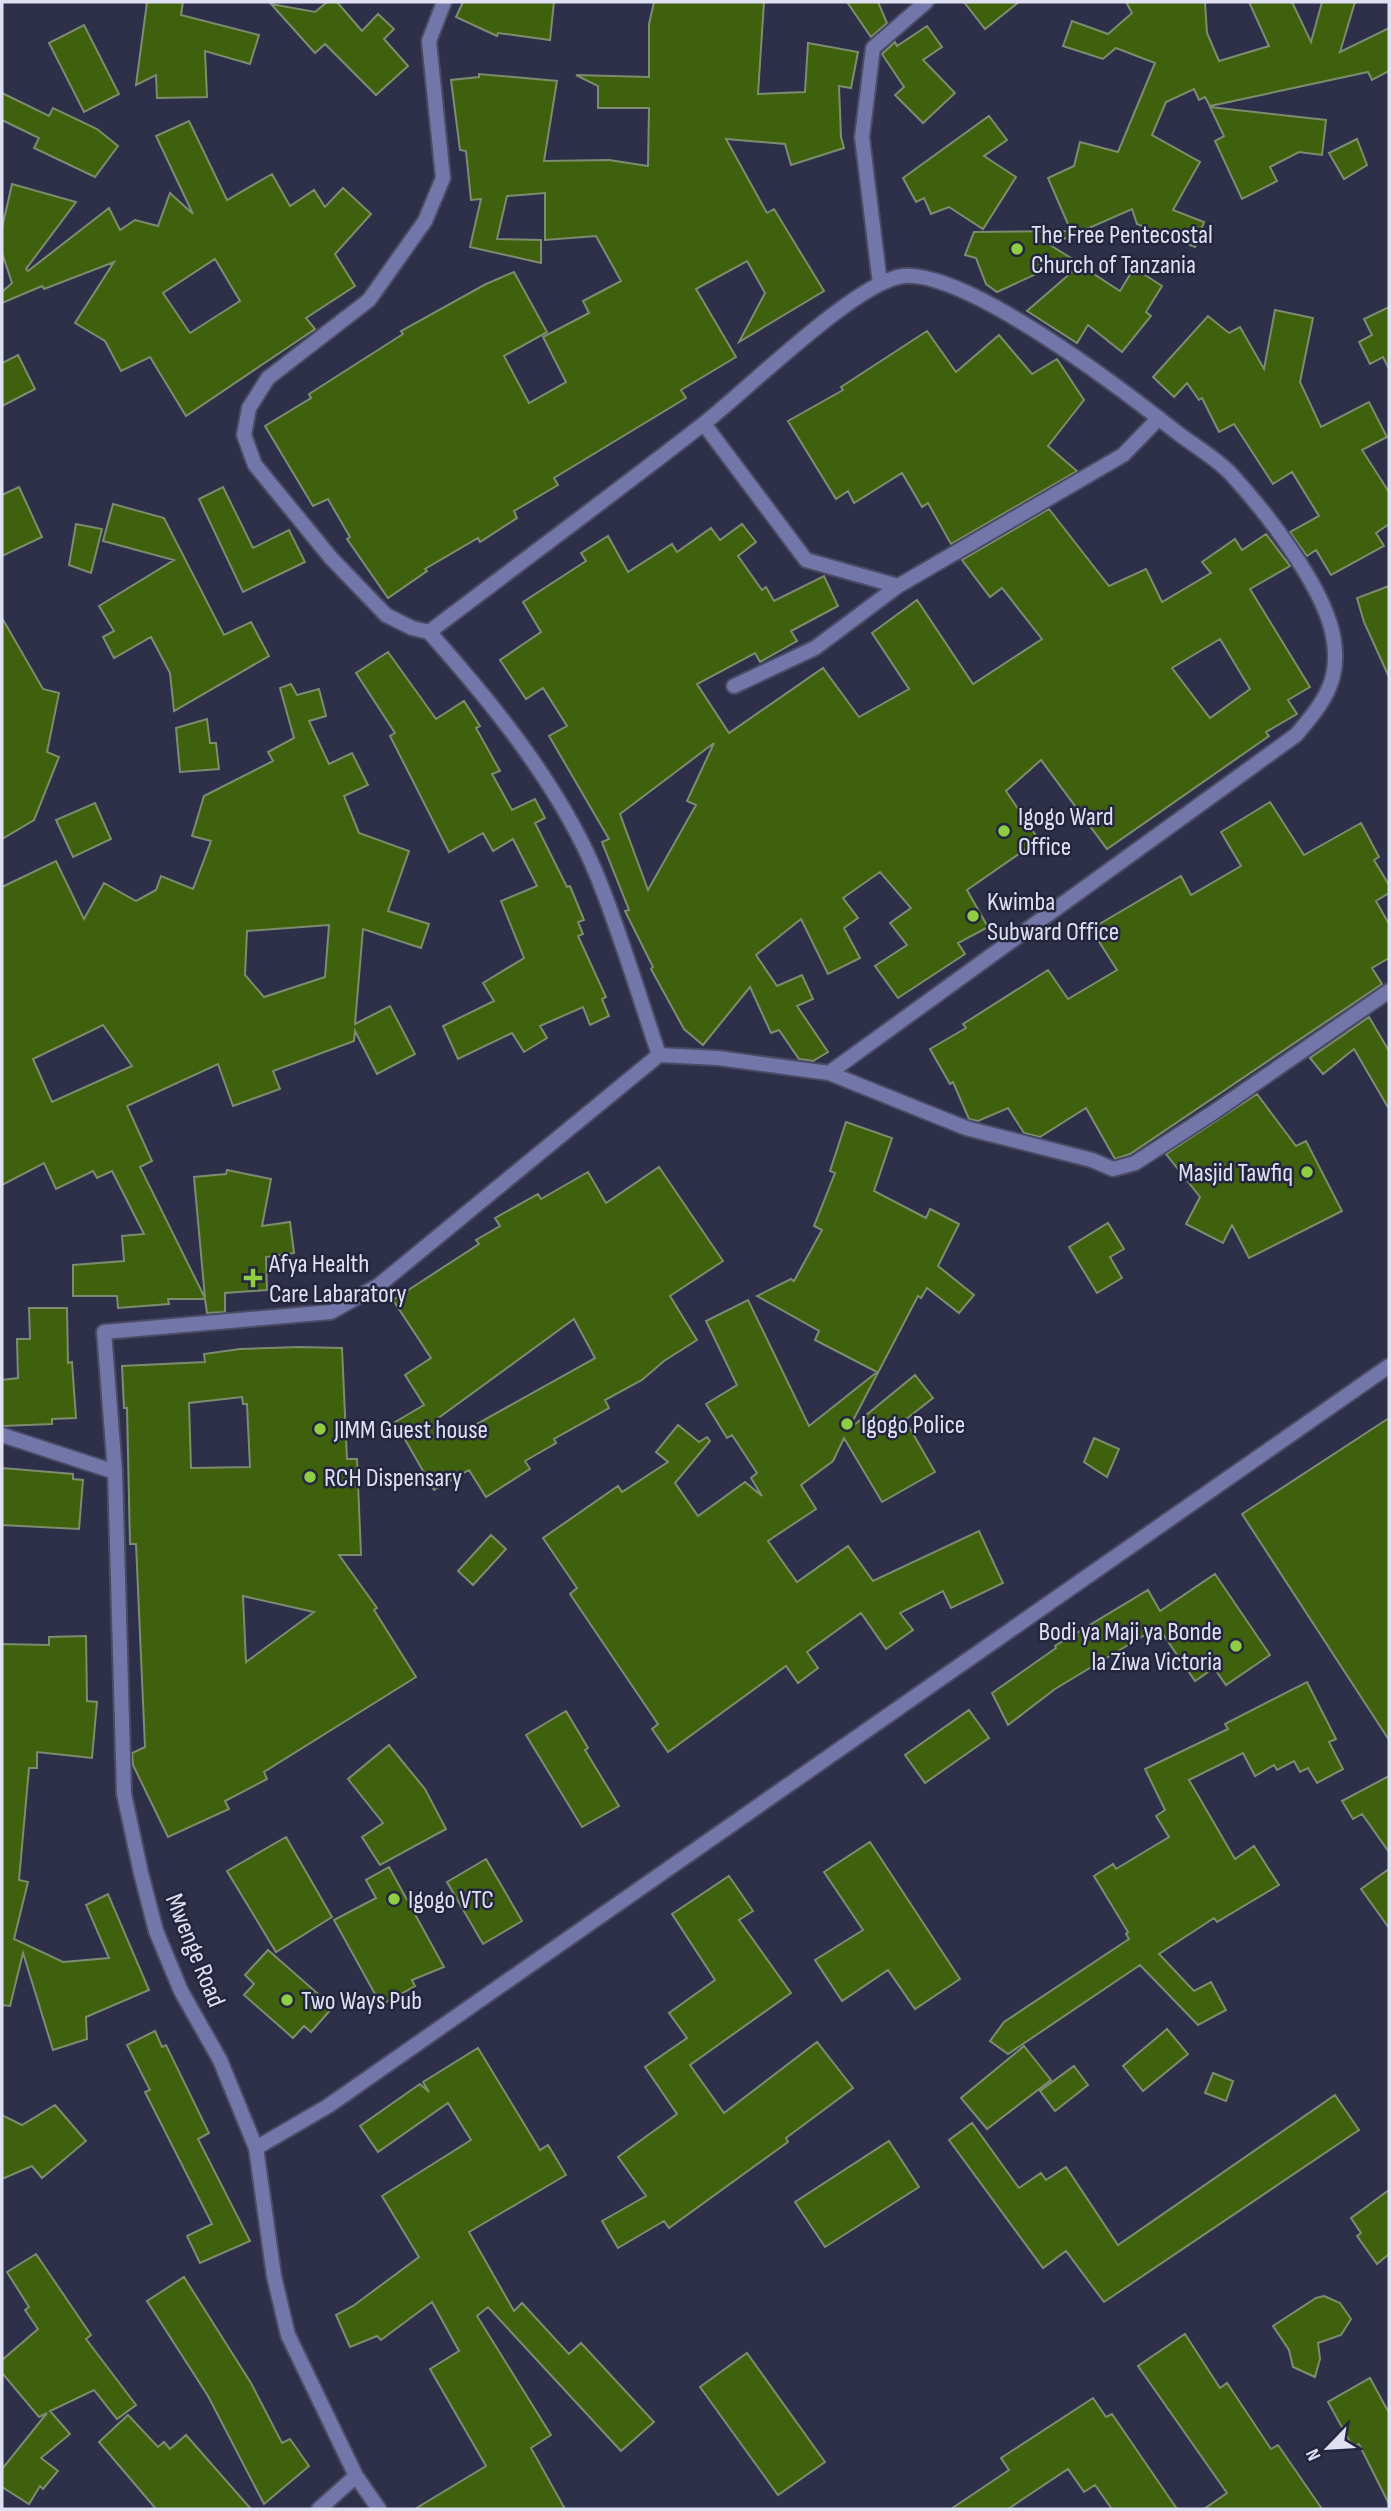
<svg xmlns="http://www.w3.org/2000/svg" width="1391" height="2511" viewBox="0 0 1391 2511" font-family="'Sofia Sans Condensed',sans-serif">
	<rect width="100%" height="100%" fill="#2e2f49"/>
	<!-- building -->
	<path fill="#3f610d" stroke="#7d8c6f" stroke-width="2" fill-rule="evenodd" d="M 147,2 L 183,2 L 181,15 L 259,35 L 250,64 L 205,51 L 207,97 L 157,98 L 156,75 L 136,85 Z
		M 327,2 L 337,2 L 362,31 L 378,14 L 394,29 L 384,39 L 408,66 L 376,95 L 325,44 L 315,53 L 271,4 L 315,12 Z
		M 463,2 L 554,2 L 550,40 L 498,33 L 497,36 L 456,17 Z
		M 654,2 L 764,2 L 758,94 L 805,92 L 808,43 L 858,52 L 851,88 L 839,86 L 841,137 L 844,148 L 791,165 L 785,144 L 726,139 L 767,213 L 774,209 L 824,291 L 739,342 L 765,293 L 747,261 L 696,289 L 736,357 L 681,390 L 686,398 L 554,478 L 558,485 L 514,511 L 517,518 L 480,542 L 478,538 L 425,569 L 427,571 L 388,598 L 347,539 L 350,537 L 328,499 L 313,506 L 265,426 L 311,398 L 309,394 L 403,334 L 401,331 L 486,284 L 514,272 L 547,332 L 504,356 L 529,403 L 566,382 L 543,337 L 589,313 L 583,301 L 621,281 L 596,236 L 545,240 L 545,193 L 507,196 L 497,239 L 541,240 L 541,263 L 470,247 L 481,199 L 471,200 L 466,151 L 460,150 L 451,80 L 479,77 L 479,74 L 557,81 L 544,161 L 609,160 L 648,166 L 649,108 L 598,108 L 598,86 L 576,75 L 649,77 L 649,24 Z
		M 847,2 L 878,2 L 887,23 L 871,37 Z
		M 964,2 L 1019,2 L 985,29 Z
		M 1126,2 L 1205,2 L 1207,33 L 1219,61 L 1269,46 L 1249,2 L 1292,2 L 1311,42 L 1322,2 L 1355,2 L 1340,52 L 1389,28 L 1389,71 L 1372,80 L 1368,72 L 1210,106 L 1205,97 L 1199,100 L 1194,89 L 1166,102 L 1152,135 L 1200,162 L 1173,210 L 1204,222 L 1195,247 L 1137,224 L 1132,209 L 1050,245 L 1071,258 L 997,292 L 986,284 L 976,258 L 965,255 L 974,232 L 1071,231 L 1048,178 L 1074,166 L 1080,142 L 1118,152 L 1155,63 L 1116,48 L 1103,59 L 1063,46 L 1072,21 L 1108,34 L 1132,13 Z
		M 84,25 L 119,94 L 84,112 L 49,43 Z
		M 927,26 L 942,47 L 923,60 L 955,93 L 923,123 L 895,95 L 904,87 L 882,54 L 895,42 L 897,46 Z
		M 2,93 L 49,116 L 53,108 L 97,129 L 118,146 L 95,177 L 34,148 L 39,138 L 2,120 Z
		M 1210,107 L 1326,120 L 1322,155 L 1299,152 L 1270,167 L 1277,181 L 1242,199 L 1215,141 L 1224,136 Z
		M 989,116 L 1007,140 L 984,156 L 1016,177 L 983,229 L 949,207 L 931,214 L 924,198 L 916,202 L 903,178 Z
		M 189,121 L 227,200 L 272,174 L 290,206 L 314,190 L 325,207 L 343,188 L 371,214 L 335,254 L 355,286 L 306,318 L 315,329 L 186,416 L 150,357 L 121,371 L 105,341 L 75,323 L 114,262 L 44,289 L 42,286 L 2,303 L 2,292 L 12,283 L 2,253 L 2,228 L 12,184 L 76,202 L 26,269 L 28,271 L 109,208 L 120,230 L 135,220 L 158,226 L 170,193 L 193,214 L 156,136 ZM 215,259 L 240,301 L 190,333 L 163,293 Z
		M 1357,139 L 1367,165 L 1344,179 L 1329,153 Z
		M 1080,265 L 1120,291 L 1134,268 L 1162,286 L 1146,312 L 1151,316 L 1122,352 L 1088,325 L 1077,343 L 1027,311 Z
		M 1389,307 L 1389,369 L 1383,357 L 1370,364 L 1359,342 L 1372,335 L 1364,319 Z
		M 1275,310 L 1313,318 L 1300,382 L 1321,427 L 1369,402 L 1387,437 L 1362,450 L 1389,492 L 1389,524 L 1376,533 L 1384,546 L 1331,575 L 1316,550 L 1307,556 L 1290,532 L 1319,516 L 1292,472 L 1273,484 L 1234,424 L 1219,432 L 1202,398 L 1199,400 L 1187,383 L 1174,397 L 1153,377 L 1208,316 L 1229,333 L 1240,327 L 1264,369 Z
		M 927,331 L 956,372 L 999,335 L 1032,374 L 1057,359 L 1084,400 L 1048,446 L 1077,471 L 951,544 L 928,503 L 922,507 L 902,473 L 854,503 L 848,491 L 836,499 L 788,421 L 843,390 L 841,387 Z
		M 18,355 L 35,389 L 2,406 L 2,363 Z
		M 19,487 L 42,537 L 2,556 L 2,495 Z
		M 223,487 L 253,548 L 289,530 L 305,562 L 243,592 L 199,499 Z
		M 113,504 L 164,518 L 224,635 L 251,622 L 269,656 L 174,711 L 170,673 L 151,637 L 114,658 L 103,637 L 114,631 L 99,606 L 174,560 L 103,541 Z
		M 1049,509 L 1109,586 L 1146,569 L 1162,602 L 1211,573 L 1202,562 L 1235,539 L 1242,550 L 1266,534 L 1290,566 L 1250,589 L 1310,687 L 1288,700 L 1297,714 L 1266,732 L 1269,736 L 1107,849 L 1041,760 L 1006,791 L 1039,840 L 967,890 L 988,927 L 958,943 L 965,954 L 898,998 L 875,966 L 907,945 L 890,923 L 911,908 L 880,872 L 843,898 L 858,918 L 844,928 L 860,958 L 828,974 L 801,919 L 756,955 L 777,986 L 802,975 L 813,999 L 797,1006 L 828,1052 L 813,1061 L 799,1059 L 779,1030 L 771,1033 L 750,987 L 703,1045 L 684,1029 L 651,969 L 653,967 L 625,911 L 629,910 L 602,842 L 609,839 L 549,736 L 567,726 L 543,688 L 526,699 L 500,660 L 541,632 L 523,602 L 586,561 L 581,553 L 608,536 L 628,572 L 672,544 L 677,552 L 711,528 L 720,540 L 742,524 L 756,542 L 738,556 L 762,590 L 766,587 L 774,601 L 824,576 L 838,606 L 791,631 L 797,641 L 760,662 L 755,653 L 697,684 L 729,733 L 823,668 L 859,717 L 909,689 L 872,633 L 917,600 L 973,684 L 1042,639 L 1002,588 L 990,597 L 962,560 ZM 1220,639 L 1250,689 L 1210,718 L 1172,668 ZM 714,743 L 687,801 L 696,805 L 648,890 L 620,814 Z
		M 76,524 L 102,529 L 91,573 L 69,565 Z
		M 1389,586 L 1389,677 L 1364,622 L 1357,598 Z
		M 2,618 L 43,689 L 59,693 L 47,752 L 59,757 L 34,820 L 2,839 Z
		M 388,652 L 436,719 L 464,701 L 480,726 L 476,728 L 500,771 L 492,774 L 512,810 L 535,799 L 545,818 L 535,823 L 567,887 L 570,886 L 584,920 L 578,922 L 583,934 L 578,936 L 606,997 L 602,999 L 609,1016 L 590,1025 L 583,1007 L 540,1026 L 547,1038 L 524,1052 L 512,1033 L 458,1059 L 443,1026 L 494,1001 L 483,983 L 524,958 L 501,901 L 537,886 L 513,839 L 493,851 L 483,833 L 449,852 L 390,736 L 395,733 L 356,673 Z
		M 291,684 L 297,695 L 319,689 L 326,716 L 309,721 L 329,764 L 352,753 L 368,785 L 344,796 L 359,833 L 409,851 L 388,911 L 429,924 L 421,948 L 363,929 L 355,1024 L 390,1006 L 415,1054 L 377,1074 L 355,1031 L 354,1041 L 273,1071 L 280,1089 L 233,1106 L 218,1064 L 127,1106 L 152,1161 L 140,1167 L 205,1298 L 194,1177 L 226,1174 L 227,1170 L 271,1179 L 262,1226 L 290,1222 L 294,1253 L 266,1257 L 267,1290 L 225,1293 L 225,1312 L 207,1313 L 205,1299 L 168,1299 L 169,1304 L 118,1308 L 117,1296 L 73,1296 L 73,1265 L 124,1261 L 122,1236 L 144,1234 L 112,1171 L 97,1178 L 93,1171 L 56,1189 L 44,1163 L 2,1185 L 2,887 L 56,861 L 84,919 L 104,883 L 136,901 L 156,890 L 161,876 L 193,889 L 211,841 L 192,836 L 204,796 L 273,761 L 268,752 L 294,738 L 280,688 ZM 329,925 L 325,977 L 264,997 L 245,975 L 247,931 ZM 103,1025 L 132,1066 L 52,1102 L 33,1059 Z
		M 207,719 L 210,743 L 216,743 L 219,769 L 180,772 L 176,728 Z
		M 1270,802 L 1304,855 L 1361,823 L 1379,857 L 1374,860 L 1389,885 L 1389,893 L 1376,901 L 1389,924 L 1389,958 L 1372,968 L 1382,984 L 1130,1154 L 1115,1159 L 1086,1108 L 1040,1137 L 1024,1133 L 1008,1108 L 978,1121 L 969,1119 L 953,1082 L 950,1084 L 930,1049 L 966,1028 L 963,1024 L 1048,970 L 1068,999 L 1117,970 L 1091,929 L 1181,876 L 1191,895 L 1241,866 L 1221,832 Z
		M 95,803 L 111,839 L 73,857 L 56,820 Z
		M 1369,1017 L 1389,1051 L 1389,1109 L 1354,1049 L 1323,1074 L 1310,1058 Z
		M 1257,1094 L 1296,1146 L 1306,1141 L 1342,1211 L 1249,1258 L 1232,1225 L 1223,1243 L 1186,1224 L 1200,1197 L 1166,1154 Z
		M 846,1122 L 892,1138 L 874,1191 L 926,1218 L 930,1209 L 959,1224 L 938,1266 L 974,1295 L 959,1313 L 927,1288 L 921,1298 L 918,1296 L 848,1430 L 915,1375 L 933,1398 L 905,1420 L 935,1472 L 882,1502 L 844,1438 L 833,1461 L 801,1485 L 816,1509 L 768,1541 L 797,1582 L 848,1546 L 873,1581 L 979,1531 L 1003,1583 L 951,1608 L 943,1591 L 900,1613 L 913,1630 L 886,1649 L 861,1613 L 807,1652 L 818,1668 L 798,1683 L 786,1666 L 668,1752 L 652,1729 L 658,1724 L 570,1594 L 577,1588 L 543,1538 L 618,1486 L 622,1492 L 668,1462 L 656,1452 L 678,1425 L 699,1442 L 707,1437 L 710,1441 L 675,1483 L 698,1516 L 745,1482 L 762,1496 L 751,1478 L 757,1473 L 732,1435 L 727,1438 L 706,1404 L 737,1385 L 706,1321 L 748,1300 L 809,1426 L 877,1372 L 815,1340 L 819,1331 L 757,1296 L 791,1279 L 794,1281 L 822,1230 L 814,1226 L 835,1173 L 830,1171 Z
		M 659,1167 L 723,1261 L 670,1296 L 697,1340 L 664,1361 L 642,1380 L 605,1400 L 609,1408 L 554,1439 L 556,1443 L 525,1461 L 530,1469 L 486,1497 L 469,1470 L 434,1490 L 395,1422 L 424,1405 L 405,1375 L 431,1358 L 393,1300 L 479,1244 L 476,1240 L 500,1226 L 495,1218 L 538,1194 L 541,1199 L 588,1172 L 606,1203 ZM 574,1319 L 595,1358 L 450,1439 L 437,1419 Z
		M 1108,1223 L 1124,1249 L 1110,1257 L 1122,1278 L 1097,1293 L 1069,1247 Z
		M 29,1308 L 67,1308 L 68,1363 L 72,1362 L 76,1418 L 52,1419 L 52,1424 L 2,1426 L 2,1380 L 18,1378 L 17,1339 L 30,1339 Z
		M 299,1347 L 342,1348 L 347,1459 L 357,1459 L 361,1555 L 339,1555 L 377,1608 L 374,1610 L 416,1677 L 264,1772 L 267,1779 L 225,1801 L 229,1809 L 168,1837 L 133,1765 L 132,1753 L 145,1747 L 136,1544 L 130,1544 L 127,1408 L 124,1408 L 122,1366 L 205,1362 L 204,1354 L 240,1349 ZM 242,1397 L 243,1404 L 247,1404 L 250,1467 L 191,1468 L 189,1403 ZM 243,1596 L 314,1612 L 246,1662 Z
		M 1389,1418 L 1389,1740 L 1242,1514 Z
		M 1094,1438 L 1119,1449 L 1107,1477 L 1084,1462 Z
		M 2,1468 L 73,1474 L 73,1479 L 83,1480 L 79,1529 L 2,1525 Z
		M 491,1535 L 506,1549 L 473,1585 L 458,1571 Z
		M 1215,1574 L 1270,1655 L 1226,1685 L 1214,1668 L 1195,1681 L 1158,1627 L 1055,1689 L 1008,1725 L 992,1693 L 1056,1648 L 1055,1646 L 1148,1590 L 1160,1611 Z
		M 86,1636 L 87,1701 L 97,1702 L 92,1758 L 37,1752 L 37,1768 L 29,1768 L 19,1880 L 28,1882 L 14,1939 L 63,1962 L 109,1958 L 86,1905 L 108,1894 L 149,1990 L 86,2017 L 87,2039 L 53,2050 L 23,1953 L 10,2006 L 2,2005 L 2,1644 L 49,1645 L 49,1637 Z
		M 1307,1682 L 1336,1739 L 1329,1742 L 1343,1769 L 1317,1783 L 1308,1768 L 1300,1772 L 1294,1761 L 1277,1770 L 1274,1765 L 1255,1776 L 1243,1753 L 1189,1780 L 1235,1859 L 1254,1846 L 1279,1885 L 1217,1922 L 1214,1918 L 1159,1954 L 1194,1991 L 1211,1982 L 1226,2010 L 1198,2025 L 1140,1965 L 1008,2054 L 990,2041 L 1004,2022 L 1129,1939 L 1126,1934 L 1128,1932 L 1094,1876 L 1113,1864 L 1116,1869 L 1169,1837 L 1156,1816 L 1165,1810 L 1145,1769 L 1228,1729 L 1225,1724 Z
		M 969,1710 L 989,1738 L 925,1783 L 905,1755 Z
		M 566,1711 L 588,1748 L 585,1750 L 619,1806 L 582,1827 L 526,1735 Z
		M 389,1745 L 425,1789 L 446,1829 L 380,1865 L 362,1837 L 383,1823 L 348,1779 Z
		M 1389,1776 L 1389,1852 L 1362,1814 L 1353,1819 L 1342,1801 Z
		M 286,1837 L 332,1917 L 276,1952 L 227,1871 Z
		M 870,1842 L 960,1979 L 915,2009 L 888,1970 L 842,2001 L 815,1960 L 863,1930 L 824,1872 Z
		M 486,1859 L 522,1921 L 483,1944 L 447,1882 Z
		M 389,1867 L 444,1967 L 412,1980 L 415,1986 L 381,2005 L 334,1920 L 376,1898 L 366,1880 Z
		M 1389,1869 L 1389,1928 L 1361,1889 Z
		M 729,1876 L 753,1911 L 739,1920 L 791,1993 L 690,2065 L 724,2113 L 817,2042 L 853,2088 L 786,2138 L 788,2142 L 669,2228 L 664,2221 L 618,2248 L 602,2221 L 646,2196 L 618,2157 L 677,2114 L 645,2067 L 687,2038 L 669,2013 L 715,1980 L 672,1914 Z
		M 268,1950 L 333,2007 L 311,2032 L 304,2026 L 293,2038 L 244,1995 L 254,1984 L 245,1975 Z
		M 1167,2029 L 1188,2054 L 1143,2091 L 1123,2066 Z
		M 155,2031 L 162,2047 L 166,2045 L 209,2133 L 198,2139 L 250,2241 L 200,2263 L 187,2236 L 212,2224 L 145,2092 L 150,2090 L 127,2045 Z
		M 1024,2046 L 1051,2080 L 987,2129 L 961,2098 Z
		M 478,2048 L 540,2150 L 548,2145 L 566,2175 L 469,2232 L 514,2311 L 522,2303 L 569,2354 L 581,2343 L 654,2422 L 621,2451 L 488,2307 L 477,2316 L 551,2435 L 531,2448 L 565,2509 L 415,2509 L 486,2466 L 430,2369 L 459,2351 L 432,2302 L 381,2340 L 377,2336 L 350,2347 L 336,2315 L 353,2306 L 419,2257 L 382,2196 L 471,2140 L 448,2103 L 378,2152 L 360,2126 L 420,2084 L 429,2092 L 423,2082 Z
		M 1074,2066 L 1088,2085 L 1055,2111 L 1040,2091 Z
		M 1213,2073 L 1233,2081 L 1226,2101 L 1205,2093 Z
		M 1335,2095 L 1359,2130 L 1104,2302 L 1066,2251 L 1043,2268 L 949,2140 L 972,2123 L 1019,2188 L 1041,2173 L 1046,2180 L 1066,2167 L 1118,2245 Z
		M 55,2105 L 86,2141 L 42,2178 L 32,2166 L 2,2179 L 2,2115 L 22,2125 Z
		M 889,2141 L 919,2187 L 825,2247 L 795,2202 Z
		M 1389,2190 L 1389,2254 L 1377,2264 L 1357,2236 L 1361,2233 L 1351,2218 Z
		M 36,2254 L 91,2335 L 86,2339 L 136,2405 L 117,2419 L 94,2390 L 50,2411 L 70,2434 L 41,2458 L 58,2471 L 43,2489 L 40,2486 L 29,2504 L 2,2487 L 2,2469 L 47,2413 L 39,2417 L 2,2373 L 2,2360 L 38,2329 L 25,2310 L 29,2307 L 7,2272 Z
		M 184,2277 L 251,2383 L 282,2443 L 290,2439 L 309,2466 L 264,2504 L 208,2396 L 147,2301 Z
		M 1324,2296 L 1340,2303 L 1351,2319 L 1341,2335 L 1318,2343 L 1320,2359 L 1315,2377 L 1293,2367 L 1289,2350 L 1273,2326 L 1316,2298 Z
		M 1185,2334 L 1220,2388 L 1227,2383 L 1271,2449 L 1278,2445 L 1322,2509 L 1204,2509 L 1227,2493 L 1138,2366 Z
		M 747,2353 L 825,2462 L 778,2495 L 700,2387 Z
		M 1370,2378 L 1389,2413 L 1389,2504 L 1359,2444 L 1353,2447 L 1328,2402 Z
		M 1093,2398 L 1106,2417 L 1112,2414 L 1177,2509 L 1112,2509 L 1095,2485 L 1084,2492 L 1068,2469 L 1008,2509 L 951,2509 L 1009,2470 L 1001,2458 Z
		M 128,2415 L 158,2447 L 164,2442 L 170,2449 L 186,2435 L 251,2509 L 156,2509 L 99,2442 Z"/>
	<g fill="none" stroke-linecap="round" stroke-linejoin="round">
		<defs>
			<path id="minor" d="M 444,2 L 429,41 L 443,178 L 425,221 L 369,300 L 268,378 L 249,408 L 244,435 L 255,465 L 331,558 L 386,615 L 412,628 L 429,632 C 493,704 561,787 598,878 C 621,935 639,996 659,1055
				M 880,284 L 862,137 L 873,48 L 926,2
				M 704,424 L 806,560 L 898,586 L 1123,455 L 1159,418
				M 429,632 C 520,563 612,495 702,425 C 745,392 855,282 903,276 C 967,270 1123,390 1175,431 C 1193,445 1216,458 1231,474 C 1266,512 1320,582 1332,631 C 1343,678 1325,701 1296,735 L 829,1073
				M 734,686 L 815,648 L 898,586
				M 2,1435 L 115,1472
				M 256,2148 L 328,2106 L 1389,1366
				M 319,2509 L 356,2476
				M 379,2509 L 356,2476 L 288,2335 L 274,2276 L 256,2148 L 220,2060 L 181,1991 L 156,1931 L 141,1873 L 124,1794 L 115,1472 L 104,1332 L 331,1312 L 379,1285 L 659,1055 L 718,1058 L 829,1073 L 966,1128 L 1092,1160 L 1113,1169 L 1135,1163 L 1214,1112 L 1389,991"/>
		</defs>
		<!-- minor casing -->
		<use href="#minor" stroke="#4a4b64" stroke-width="18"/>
		<!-- minor -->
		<use href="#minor" stroke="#7376a9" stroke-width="14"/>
	</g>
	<!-- markers -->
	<g fill="#8fcd42" stroke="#24253e" stroke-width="2.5">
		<circle cx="1017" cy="249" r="7"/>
		<circle cx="1004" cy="831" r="7"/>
		<circle cx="973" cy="916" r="7"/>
		<circle cx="1307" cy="1172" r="7"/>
		<path d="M249.5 1267.5h7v7h7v7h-7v7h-7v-7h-7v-7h7z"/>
		<circle cx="847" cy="1424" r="7"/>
		<circle cx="320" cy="1429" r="7"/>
		<circle cx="310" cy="1477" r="7"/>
		<circle cx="1236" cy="1646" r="7"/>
		<circle cx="394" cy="1899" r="7"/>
		<circle cx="287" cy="2000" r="7"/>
	</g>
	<g text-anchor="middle" stroke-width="5" stroke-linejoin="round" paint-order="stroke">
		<!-- poi labels -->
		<g font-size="26" fill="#dfe0f1" stroke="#24253e" text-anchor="start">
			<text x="1031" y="243">The Free Pentecostal<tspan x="1031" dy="30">Church of Tanzania</tspan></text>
			<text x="1018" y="825">Igogo Ward<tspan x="1018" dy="30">Office</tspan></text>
			<text x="987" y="910">Kwimba<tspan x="987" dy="30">Subward Office</tspan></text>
			<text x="1293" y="1181" text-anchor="end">Masjid Tawfiq</text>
			<text x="269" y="1272">Afya Health<tspan x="269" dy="30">Care Labaratory</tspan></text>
			<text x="861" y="1433">Igogo Police</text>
			<text x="334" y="1438">JIMM Guest house</text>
			<text x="324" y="1486">RCH Dispensary</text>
			<text x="1222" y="1640" text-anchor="end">Bodi ya Maji ya Bonde<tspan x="1222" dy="30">la Ziwa Victoria</tspan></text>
			<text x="408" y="1908">Igogo VTC</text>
			<text x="301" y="2009">Two Ways Pub</text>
		</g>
		<!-- street labels -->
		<g font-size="26" fill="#dfe0f1" stroke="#24253e">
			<text transform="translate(196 1950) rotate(68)" y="9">Mwenge Road</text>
		</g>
	</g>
	<!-- border -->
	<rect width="1391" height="2511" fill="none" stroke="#dfe0f1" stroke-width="7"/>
	<!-- north arrow -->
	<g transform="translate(1328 2448) rotate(245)" stroke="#24253e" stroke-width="5" paint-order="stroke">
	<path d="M0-5L12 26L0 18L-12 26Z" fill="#dfe0f1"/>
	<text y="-10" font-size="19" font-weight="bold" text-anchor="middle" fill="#dfe0f1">N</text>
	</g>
</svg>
